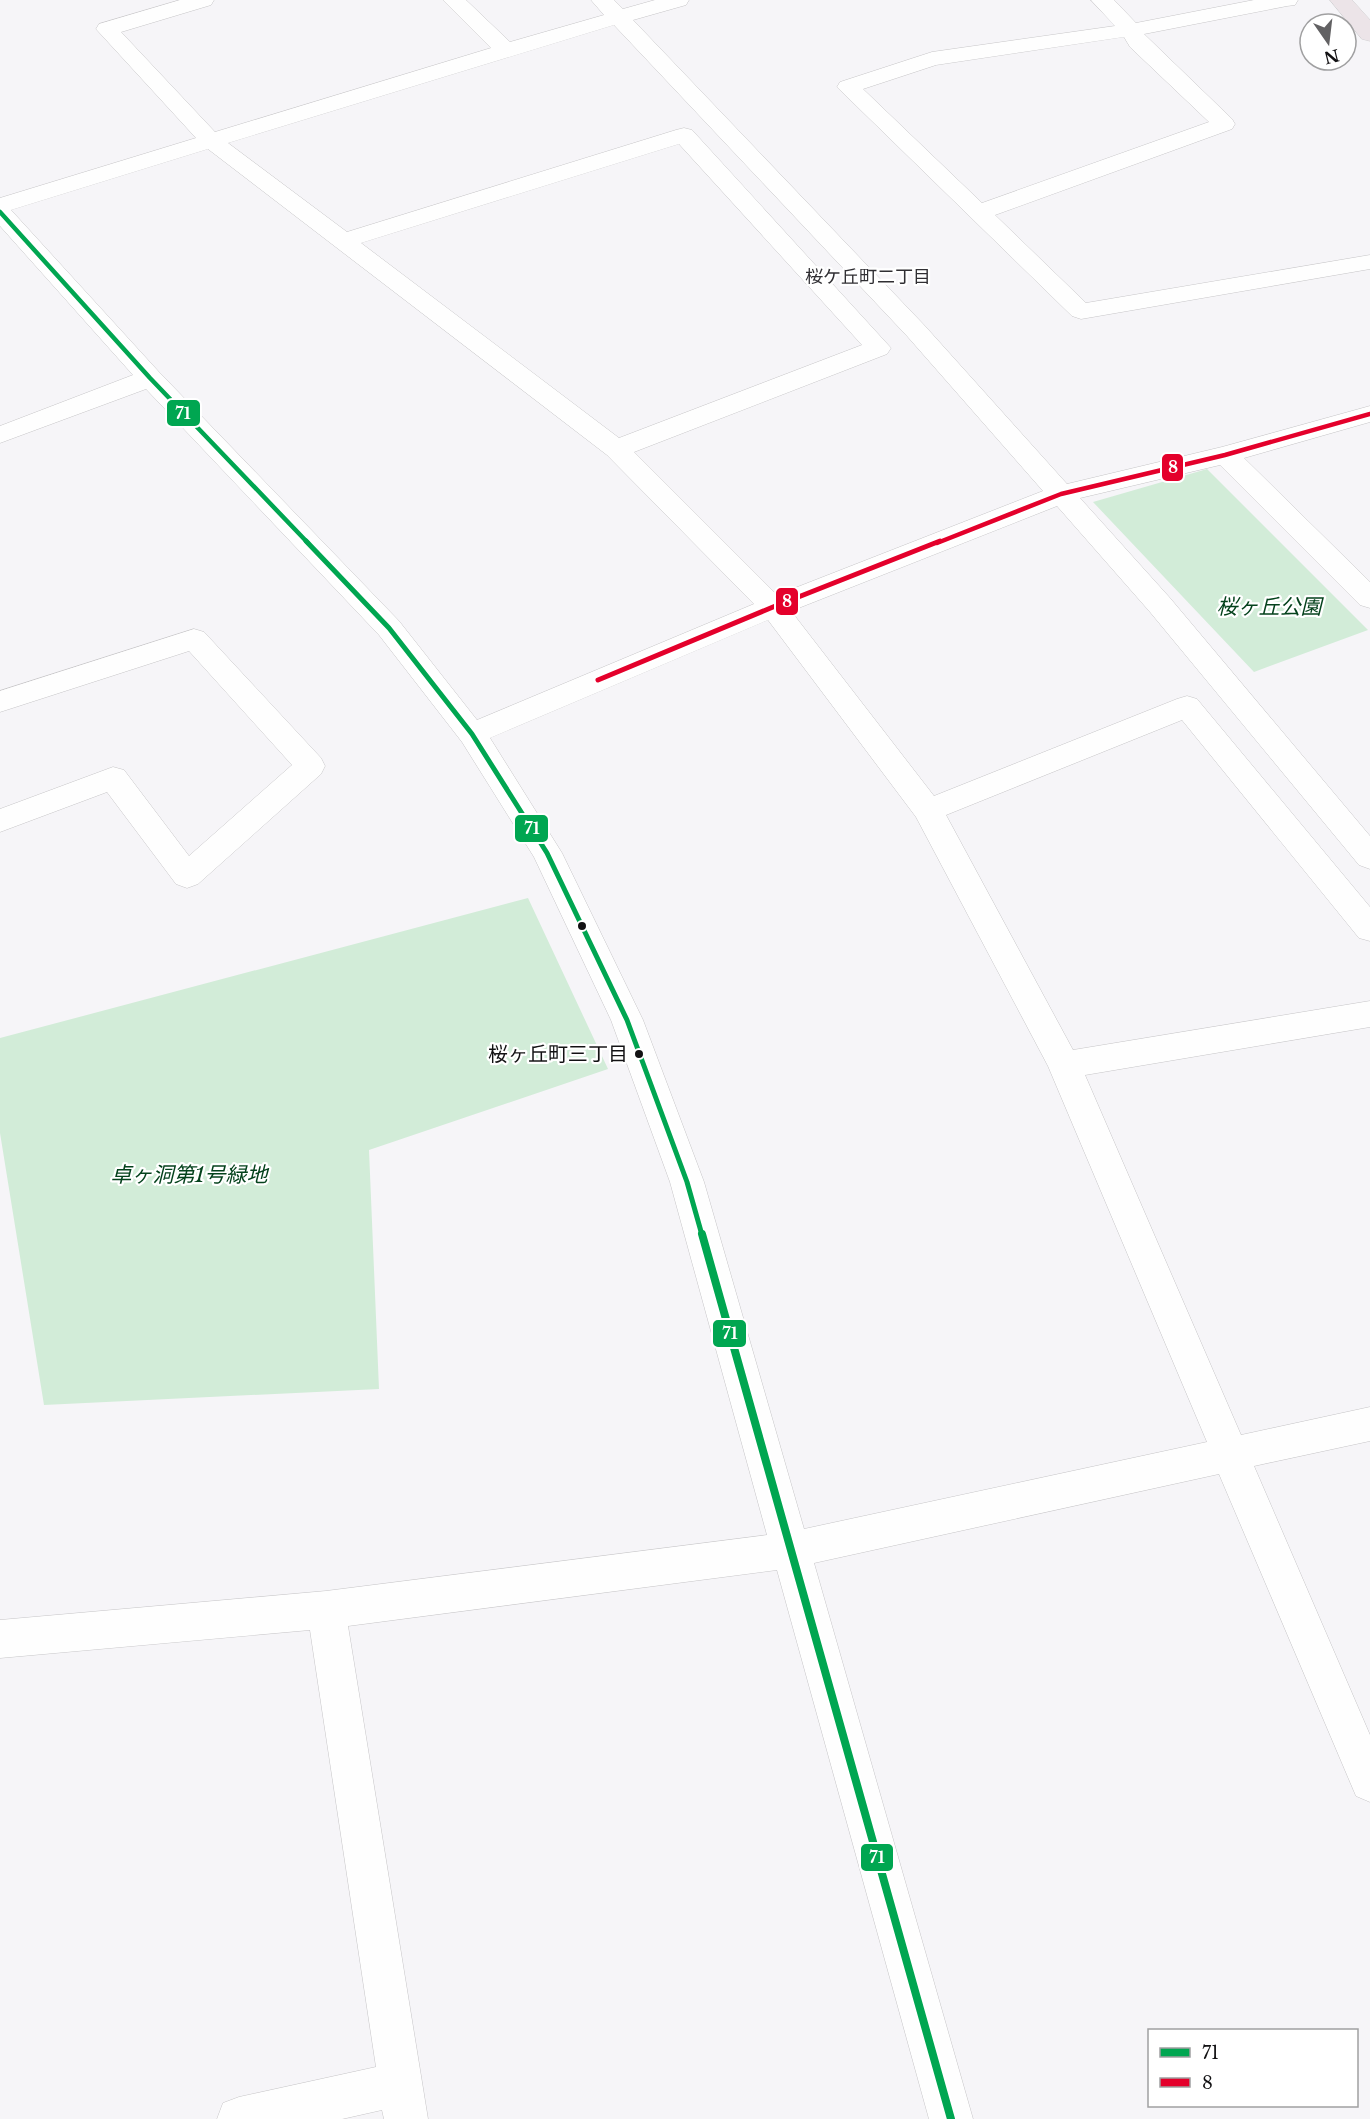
<svg xmlns="http://www.w3.org/2000/svg" width="1370" height="2119" viewBox="0 0 1370 2119" font-family="'Libre Baskerville','Noto Sans JP',serif">
	<rect width="100%" height="100%" fill="#f6f5f8"/>
	<!-- green -->
	<path fill="#d2ecd8" d="M 1207,469 L 1368,630 L 1254,672 L 1093,502 Z
		M 528,898 L 608,1069 L 369,1150 L 379,1389 L 44,1405 L 0,1133 L 0,1038 Z"/>
	<g fill="none" stroke-linecap="round" stroke-linejoin="round">
		<defs>
			<path id="minor" d="M 180,0 L 214,0 L 211,5 L 121,32 L 215,132 L 491,48 L 443,0 L 466,0 L 510,42 L 604,15 L 591,0 L 614,0 L 623,9 L 655,0 L 689,0 L 686,5 L 633,20 L 925,326 L 1067,484 L 1222,447 L 1370,406 L 1370,422 L 1244,458 L 1370,582 L 1370,608 L 1360,605 L 1220,465 L 1080,498 L 1170,598 L 1370,836 L 1370,869 L 1359,865 L 1150,612 L 1057,506 L 791,611 L 934,796 L 1177,699 L 1187,696 L 1197,699 L 1370,907 L 1370,941 L 1359,938 L 1182,720 L 946,815 L 1073,1050 L 1370,1001 L 1370,1027 L 1085,1075 L 1241,1435 L 1370,1407 L 1370,1441 L 1254,1466 L 1370,1735 L 1370,1802 L 1356,1796 L 1219,1474 L 814,1563 L 973,2119 L 929,2119 L 777,1570 L 348,1626 L 428,2119 L 384,2119 L 382,2110 L 342,2119 L 217,2119 L 223,2103 L 239,2097 L 376,2067 L 310,1630 L 0,1658 L 0,1620 L 326,1591 L 767,1535 L 670,1182 L 611,1020 L 534,857 L 462,742 L 379,635 L 146,389 L 0,443 L 0,426 L 133,375 L 0,226 L 0,198 L 196,138 L 96,29 L 99,24 ZM 614,25 L 907,336 L 1043,491 L 777,595 L 634,452 L 887,354 L 891,348 L 692,130 L 684,128 L 676,130 L 347,232 L 228,143 ZM 679,144 L 862,345 L 619,438 L 361,243 ZM 208,149 L 607,455 L 754,604 L 477,720 L 399,621 L 159,372 L 11,210 ZM 768,620 L 916,817 L 1048,1066 L 1207,1442 L 804,1529 L 704,1182 L 643,1020 L 562,853 L 490,738 Z
				M 1091,0 L 1114,0 L 1136,23 L 1254,0 L 1298,0 L 1295,5 L 1287,6 L 1144,34 L 1232,119 L 1235,124 L 1232,129 L 995,215 L 1086,303 L 1370,255 L 1370,269 L 1081,319 L 1072,316 L 837,87 L 840,82 L 932,52 L 1115,26 ZM 1124,37 L 1130,47 L 1209,122 L 982,203 L 863,89 L 936,65 Z
				M 194,629 L 204,632 L 321,758 L 325,766 L 321,774 L 198,884 L 187,888 L 176,884 L 107,792 L 0,832 L 0,809 L 113,767 L 124,770 L 189,856 L 292,765 L 189,651 L 0,712 L 0,691 Z"/>
			<path id="major" d="M 1330,0 L 1352,0 L 1370,20 L 1370,41 L 1362,39 Z"/>
		</defs>
		<!-- minor casing -->
		<use href="#minor" stroke="#c6c5c7" stroke-width="1"/>
		<!-- major casing -->
		<use href="#major" stroke="#d1d0d2" stroke-width="1"/>
		<!-- minor -->
		<use href="#minor" fill="#fefefe" fill-rule="evenodd"/>
		<!-- major -->
		<use href="#major" fill="#ece4e8" fill-rule="evenodd"/>
		<defs>
			<path id="bus-1-far2" d="M 0,212 L 150,378 L 308,543"/>
			<path id="bus-1-far1" d="M 306,541 L 389,628 L 472,734 L 547,853 L 627,1020 L 687,1182 L 702,1235"/>
			<path id="bus-1" d="M 702,1234 L 951,2119"/>
			<path id="bus-2-far1" d="M 937,543 L 1061,494 L 1225,455 L 1370,414"/>
			<path id="bus-2" d="M 598,680 L 773,607 L 940,541"/>
		</defs>
		<!-- bus-1-far2 casing -->
		<use href="#bus-1-far2" stroke="#fff" stroke-width="8"/>
		<!-- bus-1-far1 casing -->
		<use href="#bus-1-far1" stroke="#fff" stroke-width="10"/>
		<!-- bus-1 casing -->
		<use href="#bus-1" stroke="#fff" stroke-width="12"/>
		<!-- bus-2-far1 casing -->
		<use href="#bus-2-far1" stroke="#fff" stroke-width="8"/>
		<!-- bus-2 casing -->
		<use href="#bus-2" stroke="#fff" stroke-width="10"/>
		<!-- bus-1-far2 -->
		<use href="#bus-1-far2" stroke="#00a651" stroke-width="4.5"/>
		<!-- bus-1-far1 -->
		<use href="#bus-1-far1" stroke="#00a651" stroke-width="5"/>
		<!-- bus-1 -->
		<use href="#bus-1" stroke="#00a651" stroke-width="8"/>
		<!-- bus-2-far1 -->
		<use href="#bus-2-far1" stroke="#e4002b" stroke-width="4.5"/>
		<!-- bus-2 -->
		<use href="#bus-2" stroke="#e4002b" stroke-width="5"/>
	</g>
	<!-- markers -->
	<g fill="#121113" stroke="#fff" stroke-width="2">
		<circle cx="582" cy="926" r="5"/>
		<circle cx="639" cy="1054" r="5"/>
	</g>
	<g text-anchor="middle" stroke-width="4.5" stroke-linejoin="round" paint-order="stroke">
		<!-- far-neighbourhood labels -->
		<g font-size="18" fill="#302f33" stroke="#fff">
			<text x="868" y="283">桜ケ丘町二丁目</text>
		</g>
		<!-- bus labels -->
		<g font-size="20" fill="#121113" stroke="#fff" text-anchor="end">
			<text x="628" y="1061">桜ヶ丘町三丁目</text>
		</g>
		<!-- park labels -->
		<g font-size="21" font-style="italic" fill="#04421c" stroke="#fff">
			<text x="1269" y="614">桜ヶ丘公園</text>
			<text x="189" y="1182">卓ヶ洞第1号緑地</text>
		</g>
	</g>
	<g stroke="#fff" stroke-width="2">
		<rect x="166" y="399" width="35" height="28" rx="6" fill="#00a651"/>
		<rect x="1161" y="453" width="23" height="29" rx="6" fill="#e4002b"/>
		<rect x="775" y="587" width="24" height="29" rx="6" fill="#e4002b"/>
		<rect x="514" y="814" width="35" height="29" rx="6" fill="#00a651"/>
		<rect x="712" y="1319" width="35" height="29" rx="6" fill="#00a651"/>
		<rect x="860" y="1843" width="34" height="29" rx="6" fill="#00a651"/>
	</g>
	<g font-size="16" text-anchor="middle" font-weight="bold" fill="#fff">
		<text x="183" y="419">71</text>
		<text x="1173" y="473">8</text>
		<text x="787" y="607">8</text>
		<text x="532" y="834">71</text>
		<text x="730" y="1339">71</text>
		<text x="877" y="1863">71</text>
	</g>
	<!-- legend -->
	<rect x="1148" y="2029" width="210" height="78" fill="#ffffff" stroke="#a0a0a1" stroke-width="1.5"/>
	<rect x="1160" y="2048" width="30" height="9" fill="#00a651" stroke="#a0a0a1" stroke-width="1.5"/>
	<text x="1202" y="2059" font-size="18" fill="#121113">71</text>
	<rect x="1160" y="2078" width="30" height="9" fill="#e4002b" stroke="#a0a0a1" stroke-width="1.5"/>
	<text x="1202" y="2089" font-size="18" fill="#121113">8</text>
	<!-- north arrow -->
	<g transform="translate(1328 42) rotate(166)"><circle r="28" fill="#ffffff" stroke="#a0a0a1" stroke-width="1.5"/>
	<path d="M0-4.5L10 22L0 15L-10 22Z" fill="#626163"/>
	<text y="-9" font-size="16" font-weight="bold" text-anchor="middle" fill="#121113">N</text>
	</g>
</svg>
